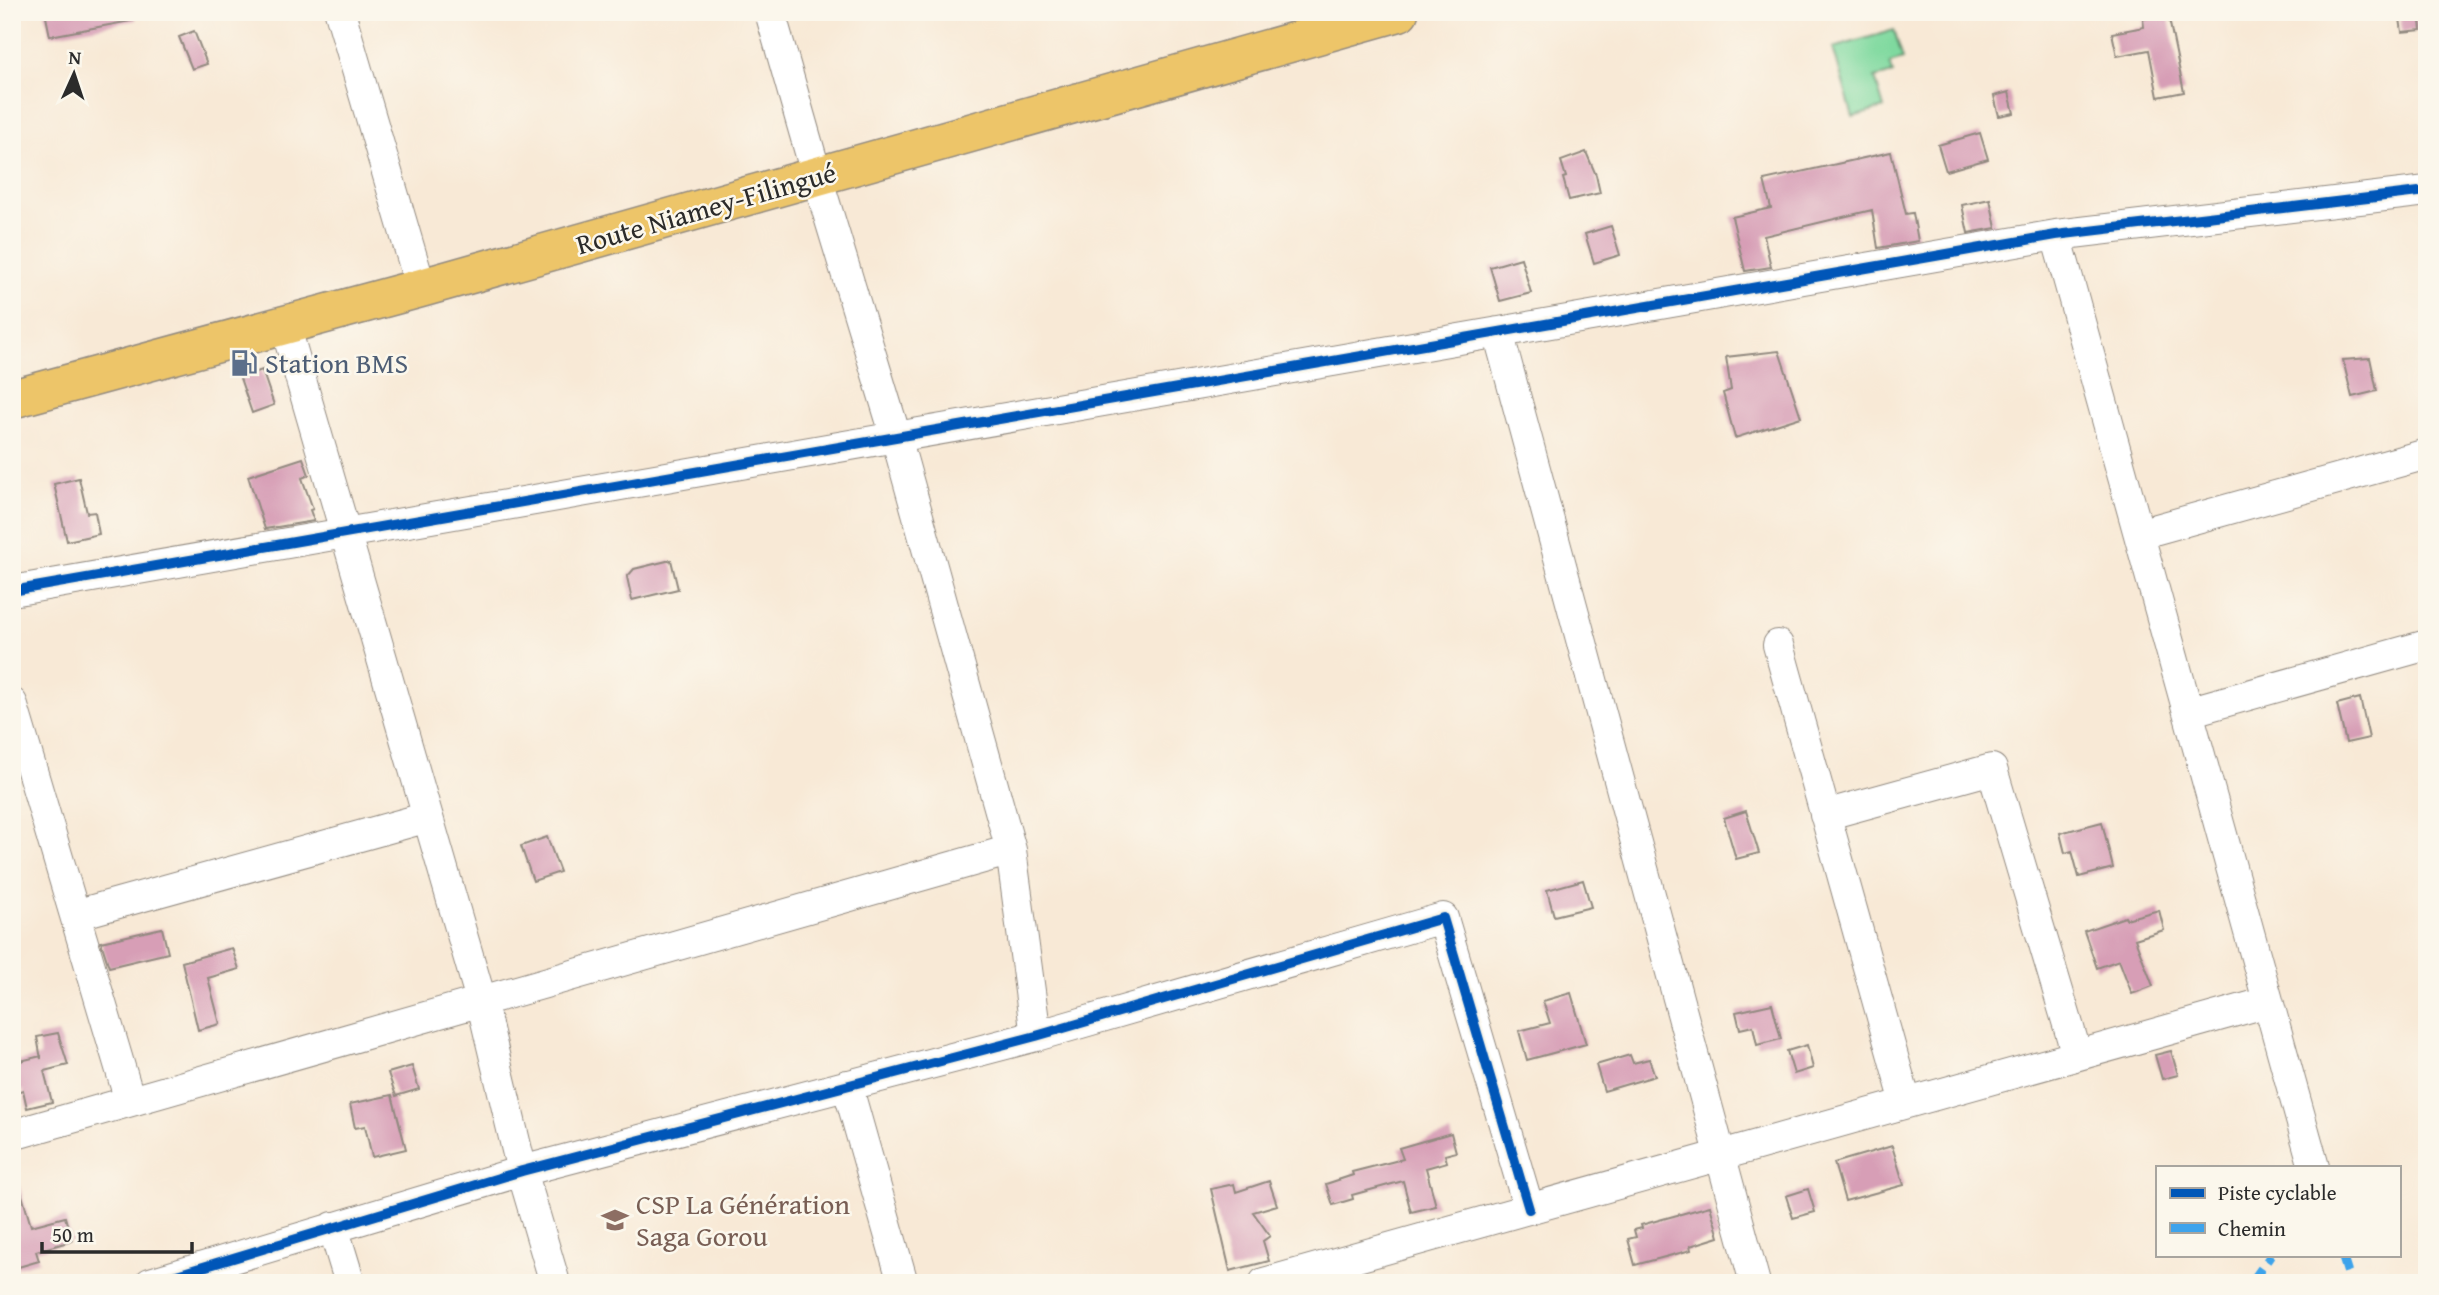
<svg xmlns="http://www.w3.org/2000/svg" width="2439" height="1295" viewBox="0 0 2439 1295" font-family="'Gentium Book Plus',serif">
	<rect width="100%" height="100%" fill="#fbf7ec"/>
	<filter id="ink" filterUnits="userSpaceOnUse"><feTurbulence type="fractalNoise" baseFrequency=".0143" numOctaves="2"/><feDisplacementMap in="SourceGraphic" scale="14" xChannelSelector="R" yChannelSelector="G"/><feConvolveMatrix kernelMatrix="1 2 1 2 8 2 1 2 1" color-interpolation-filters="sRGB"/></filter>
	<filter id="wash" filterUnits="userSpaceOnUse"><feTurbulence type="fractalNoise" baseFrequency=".00686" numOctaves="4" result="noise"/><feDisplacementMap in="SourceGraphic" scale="28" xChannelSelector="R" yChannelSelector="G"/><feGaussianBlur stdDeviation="1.57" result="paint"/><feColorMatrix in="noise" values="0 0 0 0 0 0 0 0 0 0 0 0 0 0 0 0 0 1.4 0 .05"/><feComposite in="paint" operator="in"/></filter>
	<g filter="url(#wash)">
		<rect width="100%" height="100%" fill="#f8e9d6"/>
		<!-- green -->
		<path fill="#7fd99f" stroke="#558265" stroke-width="2" d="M 1894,30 L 1903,59 L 1890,63 L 1893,73 L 1875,78 L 1884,108 L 1853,117 L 1833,48 Z"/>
		<g id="blocks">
			<!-- building -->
			<path fill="#d79eb6" d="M 45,12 L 135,12 L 136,20 L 50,36 Z
				M 2399,12 L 2419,12 L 2421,30 L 2402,32 Z
				M 2168,14 L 2184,92 L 2158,97 L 2149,50 L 2117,56 L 2112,33 L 2144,27 L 2143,19 Z
				M 194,31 L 207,64 L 192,69 L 179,37 Z
				M 2009,92 L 2014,113 L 1999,116 L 1994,96 Z
				M 1980,133 L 1988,159 L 1946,171 L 1938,145 Z
				M 1586,152 L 1596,175 L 1600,193 L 1569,200 L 1563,178 L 1566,177 L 1561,161 Z
				M 1891,152 L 1906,214 L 1913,213 L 1918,241 L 1878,248 L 1872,210 L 1764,236 L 1771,267 L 1745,271 L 1732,217 L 1771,208 L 1764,180 Z
				M 1990,199 L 1996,228 L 1968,233 L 1962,205 Z
				M 1611,226 L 1620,255 L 1594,263 L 1585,234 Z
				M 1521,258 L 1531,293 L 1500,301 L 1490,267 Z
				M 1779,351 L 1801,417 L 1735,438 L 1723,393 L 1731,390 L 1726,357 Z
				M 2370,358 L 2377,391 L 2352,397 L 2343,360 Z
				M 262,370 L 274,405 L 252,413 L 240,378 Z
				M 303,458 L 309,475 L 302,478 L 313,509 L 310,510 L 314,521 L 265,529 L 248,476 Z
				M 79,478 L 87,513 L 95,512 L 99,534 L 67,541 L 54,484 Z
				M 671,560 L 678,589 L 632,600 L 627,577 L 634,569 Z
				M 2360,698 L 2369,738 L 2346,743 L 2337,704 Z
				M 1746,811 L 1759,853 L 1736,859 L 1724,818 Z
				M 2102,822 L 2113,868 L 2079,877 L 2072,851 L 2065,853 L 2060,833 Z
				M 547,837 L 560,872 L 533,881 L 521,846 Z
				M 1583,880 L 1591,907 L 1554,916 L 1547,890 Z
				M 2159,910 L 2164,930 L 2135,939 L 2153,986 L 2132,994 L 2119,960 L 2097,968 L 2084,931 L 2125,917 L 2126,919 Z
				M 162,928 L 168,953 L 109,967 L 101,942 Z
				M 232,948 L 239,969 L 208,978 L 220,1024 L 198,1030 L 182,962 Z
				M 1571,993 L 1586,1044 L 1527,1060 L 1519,1031 L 1550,1023 L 1543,1001 Z
				M 1772,1004 L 1781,1039 L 1757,1045 L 1753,1026 L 1740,1029 L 1736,1012 Z
				M 58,1033 L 68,1065 L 44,1071 L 52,1102 L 27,1108 L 23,1090 L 12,1093 L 12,1063 L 41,1056 L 41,1059 L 37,1037 Z
				M 1807,1045 L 1813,1068 L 1794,1074 L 1787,1051 Z
				M 2171,1051 L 2178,1075 L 2162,1079 L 2155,1055 Z
				M 1630,1055 L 1633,1063 L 1649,1059 L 1655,1076 L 1604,1091 L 1596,1065 Z
				M 412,1066 L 419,1089 L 396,1096 L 388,1073 Z
				M 392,1095 L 406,1149 L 372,1157 L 365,1126 L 355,1128 L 350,1104 Z
				M 1451,1133 L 1456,1152 L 1445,1155 L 1447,1162 L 1426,1168 L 1436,1206 L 1411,1212 L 1403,1181 L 1352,1195 L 1353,1199 L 1333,1205 L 1326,1184 L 1353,1175 L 1352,1172 L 1403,1159 L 1399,1148 Z
				M 1892,1146 L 1904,1185 L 1845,1201 L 1834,1163 Z
				M 12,1178 L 17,1178 L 31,1226 L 65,1217 L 72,1241 L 36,1251 L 39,1261 L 15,1268 L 12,1259 Z
				M 1269,1181 L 1277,1205 L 1253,1212 L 1270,1236 L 1263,1241 L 1269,1261 L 1230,1271 L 1211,1189 L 1234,1184 L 1236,1192 Z
				M 1808,1189 L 1815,1212 L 1793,1218 L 1786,1196 Z
				M 1710,1206 L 1719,1237 L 1690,1246 L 1691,1250 L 1635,1265 L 1628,1239 L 1636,1237 L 1634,1230 L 1642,1228 L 1641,1225 Z"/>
		</g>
	</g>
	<g filter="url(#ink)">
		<use href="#blocks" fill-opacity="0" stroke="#928a80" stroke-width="2"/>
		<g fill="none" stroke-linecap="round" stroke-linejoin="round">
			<defs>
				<path id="minor" d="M 340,12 L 421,288
					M 770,12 L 817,177 L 896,437 L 1011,850 L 1036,1036
					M 2056,235 L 2314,1167
					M 285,325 L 481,1000 L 522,1171 L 555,1283
					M 1498,332 L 1755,1283
					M 2139,534 L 2427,454
					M 12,591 L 2056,235 L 2427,191
					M 1778,645 L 1906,1103
					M 12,703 L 130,1101
					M 2188,712 L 2427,645
					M 1825,815 L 1992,769 L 2077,1055
					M 75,915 L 428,817
					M 847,1085 L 903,1283
					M 12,1135 L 1011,850
					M 333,1227 L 350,1283
					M 150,1283 L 522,1171 L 1036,1036 L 1443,918 L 1529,1209
					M 1264,1283 L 2268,1002"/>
				<path id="major" d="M 12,399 L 421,288 L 1399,12"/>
			</defs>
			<!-- minor casing -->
			<use href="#minor" stroke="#928a80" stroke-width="32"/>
			<!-- major casing -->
			<use href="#major" stroke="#928a80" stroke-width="41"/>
			<!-- minor -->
			<use href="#minor" stroke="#fff" stroke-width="30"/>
			<!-- major -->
			<use href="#major" stroke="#edc569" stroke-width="38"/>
			<!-- quiet -->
			<path stroke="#3ea3eb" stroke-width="9" stroke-dasharray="18 9" stroke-linecap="butt" d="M 2342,1255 L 2351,1283
				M 2251,1283 L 2271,1255"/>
			<defs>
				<path id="cycleway" d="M 12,591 L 2056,235 L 2427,191
					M 150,1283 L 522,1171 L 1036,1036 L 1443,918 L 1529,1209"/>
			</defs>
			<!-- cycleway casing -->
			<use href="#cycleway" stroke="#fbf7ec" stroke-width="15"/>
			<!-- cycleway -->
			<use href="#cycleway" stroke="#0057b8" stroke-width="10"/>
		</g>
	</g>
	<!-- icons -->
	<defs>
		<symbol id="fuel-bare" viewBox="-9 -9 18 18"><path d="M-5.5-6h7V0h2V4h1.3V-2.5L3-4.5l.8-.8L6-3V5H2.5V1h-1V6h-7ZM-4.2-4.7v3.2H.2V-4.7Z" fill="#5c6f8a" stroke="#fbf7ec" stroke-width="2.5" paint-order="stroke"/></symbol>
		<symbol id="school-bare" viewBox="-9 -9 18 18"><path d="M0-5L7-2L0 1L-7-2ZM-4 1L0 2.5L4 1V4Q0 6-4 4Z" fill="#8d6e63" stroke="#fbf7ec" stroke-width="2.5" paint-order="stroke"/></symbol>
	</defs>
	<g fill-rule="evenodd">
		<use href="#fuel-bare" x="225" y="344" width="38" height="38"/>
		<use href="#school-bare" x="596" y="1201" width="38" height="38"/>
	</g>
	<g text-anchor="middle" stroke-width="5" stroke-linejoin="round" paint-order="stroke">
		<!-- street labels -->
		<g font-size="28" fill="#2b2b2b" stroke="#fbf7ec">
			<text transform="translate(706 208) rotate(-16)" y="10">Route Niamey-Filingué</text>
		</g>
		<!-- service labels -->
		<g font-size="28" fill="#4e5e75" stroke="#fbf7ec" text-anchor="start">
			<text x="265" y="373">Station BMS</text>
		</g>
		<!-- education labels -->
		<g font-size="28" fill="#785e54" stroke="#fbf7ec" text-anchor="start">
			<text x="636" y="1214">CSP La Génération<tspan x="636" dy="32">Saga Gorou</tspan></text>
		</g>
	</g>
	<!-- margin -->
	<rect width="2439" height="1295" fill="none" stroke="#fbf7ec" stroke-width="42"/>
	<!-- legend -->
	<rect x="2156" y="1166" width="245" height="91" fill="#fbf7ec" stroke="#a8a59f" stroke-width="2"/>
	<rect x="2170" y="1188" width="35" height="10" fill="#0057b8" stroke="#a8a59f" stroke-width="2"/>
	<text x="2218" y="1200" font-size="21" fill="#2b2b2b">Piste cyclable</text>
	<rect x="2170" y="1223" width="35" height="10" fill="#3ea3eb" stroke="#a8a59f" stroke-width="2"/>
	<text x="2218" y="1236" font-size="21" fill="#2b2b2b">Chemin</text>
	<!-- north arrow -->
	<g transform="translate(74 74) rotate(3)" stroke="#fbf7ec" stroke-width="5" paint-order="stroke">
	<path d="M0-5L12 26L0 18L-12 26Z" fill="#2b2b2b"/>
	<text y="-10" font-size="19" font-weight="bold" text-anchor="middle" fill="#2b2b2b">N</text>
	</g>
	<!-- scale -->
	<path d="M42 1242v10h150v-10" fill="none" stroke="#2b2b2b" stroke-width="3.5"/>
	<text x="52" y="1242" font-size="21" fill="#2b2b2b" stroke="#fbf7ec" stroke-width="5" paint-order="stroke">50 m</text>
</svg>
